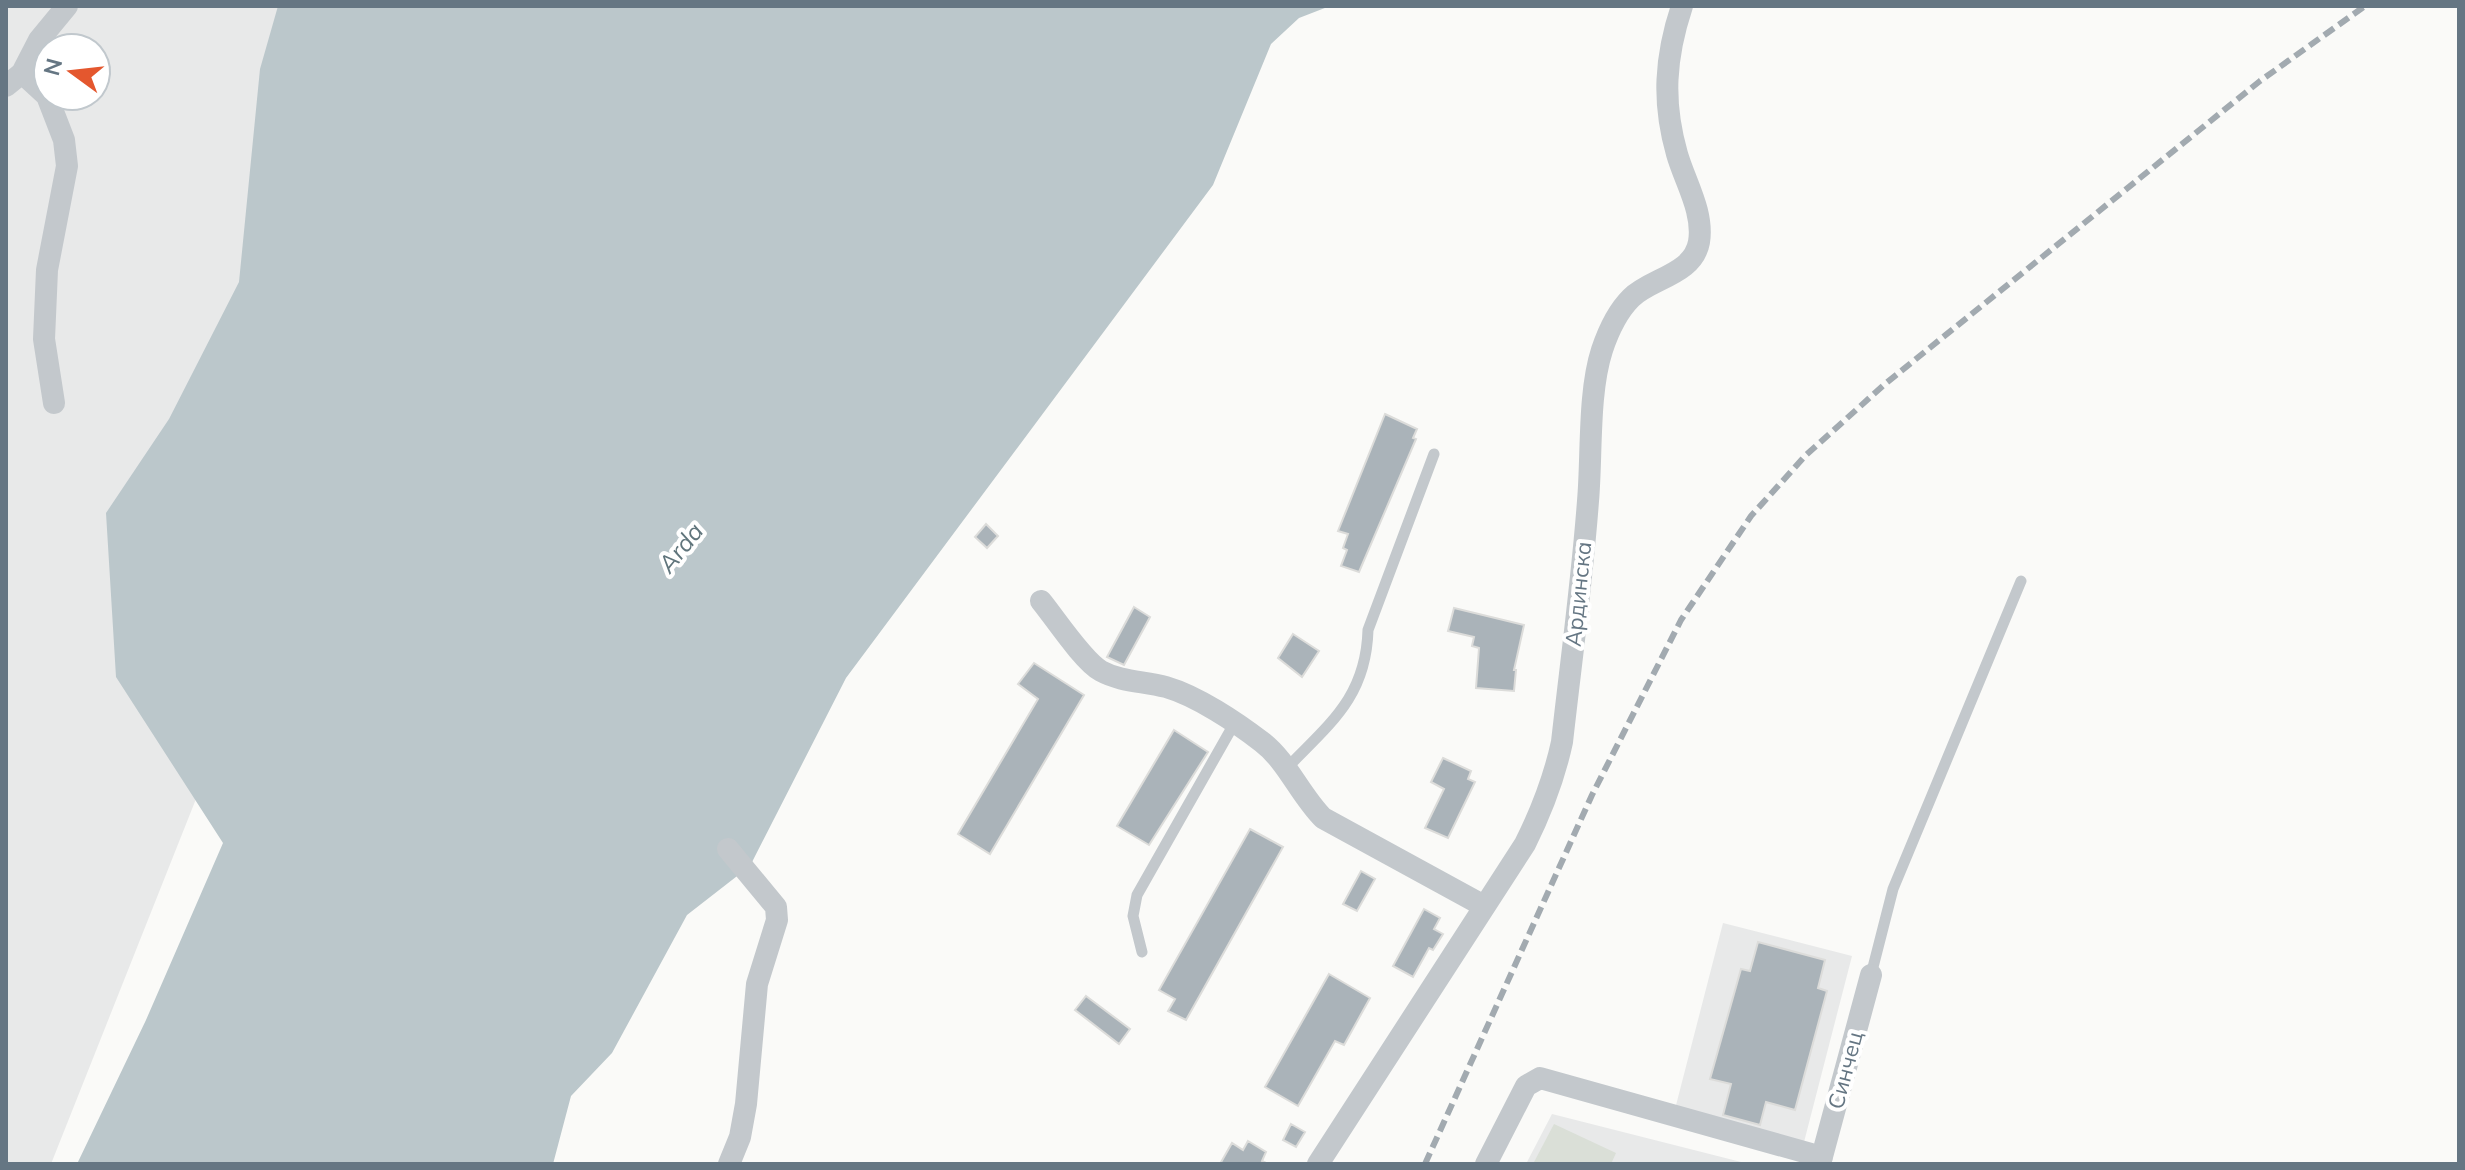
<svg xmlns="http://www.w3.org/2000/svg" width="2465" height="1170" viewBox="0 0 2465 1170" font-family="Mulish,sans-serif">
	<rect width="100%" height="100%" fill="#fafaf8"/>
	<!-- built -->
	<path fill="#e8e9e9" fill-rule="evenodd" d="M 6,6 L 511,6 L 51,1164 L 6,1164 ZM 48,48 L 96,48 L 96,96 L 48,96 Z
		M 1723,923 L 1852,956 L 1803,1146 L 1674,1113 Z
		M 1552,1114 L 1749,1164 L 1526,1164 Z"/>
	<!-- green -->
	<path fill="#dadfd7" d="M 1554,1124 L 1616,1153 L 1611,1164 L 1533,1164 Z"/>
	<!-- water -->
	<path fill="#bbc7cb" d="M 278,6 L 1330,6 L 1299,18 L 1271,44 L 1213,185 L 846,678 L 750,866 L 687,915 L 612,1053 L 571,1096 L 553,1164 L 77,1164 L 146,1020 L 223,843 L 116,677 L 106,513 L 169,419 L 239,282 L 260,69 Z"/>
	<!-- building -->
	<path fill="#aab3b9" stroke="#dcdcda" stroke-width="2" d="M 1385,414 L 1417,429 L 1413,438 L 1416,439 L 1359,572 L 1341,566 L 1347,550 L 1343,548 L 1348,534 L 1338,531 Z
		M 986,524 L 998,536 L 987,548 L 975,537 Z
		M 1134,607 L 1150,617 L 1124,665 L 1107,657 Z
		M 1454,608 L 1524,625 L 1514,670 L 1516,670 L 1514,691 L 1476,688 L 1479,648 L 1472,646 L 1474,637 L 1448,631 Z
		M 1293,634 L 1319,651 L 1302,677 L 1278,658 Z
		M 1034,663 L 1084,695 L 990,854 L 958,834 L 1038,699 L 1018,684 Z
		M 1174,730 L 1208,752 L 1149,845 L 1117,826 Z
		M 1443,758 L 1471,771 L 1468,779 L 1475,782 L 1448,838 L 1425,828 L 1444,789 L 1431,782 Z
		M 1250,829 L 1283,847 L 1186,1020 L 1168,1011 L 1175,999 L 1159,990 Z
		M 1361,871 L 1375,879 L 1357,911 L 1343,904 Z
		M 1424,909 L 1440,918 L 1434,929 L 1443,934 L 1433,950 L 1429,948 L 1413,977 L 1393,966 Z
		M 1758,942 L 1825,960 L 1818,988 L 1827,991 L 1795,1110 L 1766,1102 L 1760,1125 L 1723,1115 L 1731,1084 L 1710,1079 L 1741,969 L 1750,971 Z
		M 1329,974 L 1370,998 L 1344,1045 L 1335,1041 L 1298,1106 L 1265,1087 Z
		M 1086,996 L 1130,1029 L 1119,1044 L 1075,1010 Z
		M 1291,1124 L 1305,1132 L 1296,1147 L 1283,1140 Z
		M 1248,1141 L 1266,1152 L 1262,1161 L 1268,1164 L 1220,1164 L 1232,1143 L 1243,1150 Z"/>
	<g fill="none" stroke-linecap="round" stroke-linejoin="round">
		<!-- service -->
		<path stroke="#c3c8cc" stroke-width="11" d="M 1285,770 C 1329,724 1366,698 1368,630 L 1434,454
			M 1142,952 L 1133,916 L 1137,895 L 1234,724
			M 1871,975 L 1893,889 L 2021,581"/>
		<!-- minor -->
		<path stroke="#c3c8cc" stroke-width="22" d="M 22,73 L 47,96 L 64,140 L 67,166 L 47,270 L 44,339 L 54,403
			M 6,86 L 22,73 L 39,40 L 67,6
			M 1041,601 C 1055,618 1083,661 1101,671 C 1121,682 1144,681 1166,687 C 1197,696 1236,722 1262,742 C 1287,761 1300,795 1323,818 L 1484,906
			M 728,849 L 776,907 L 777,920 L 757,984 L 746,1104 L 740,1137 L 729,1164
			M 1318,1164 L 1525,844 C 1542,810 1554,779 1562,742 C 1571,662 1582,582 1588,501 C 1592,456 1588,393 1602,350 C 1608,332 1617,312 1631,298 C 1651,278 1693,275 1699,242 C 1704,212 1685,182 1677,154 C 1662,102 1665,57 1682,6
			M 1486,1164 L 1526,1086 L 1540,1078 L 1822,1157
			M 1820,1164 L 1871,975"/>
		<!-- rail -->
		<path stroke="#a2aab0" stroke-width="6" stroke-dasharray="12 6" stroke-linecap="butt" d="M 1425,1164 L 1592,795 L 1681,620 L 1751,516 L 1806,455 L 1885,384 L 2260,81 L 2365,6"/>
	</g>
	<g text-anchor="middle" stroke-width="8" stroke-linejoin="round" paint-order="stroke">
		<!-- street labels -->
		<g font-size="22" fill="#657683" stroke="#fff">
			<text transform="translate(1578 594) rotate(-84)" y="8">Ардинска</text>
			<text transform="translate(1845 1070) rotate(-75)" y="8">Синчец</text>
		</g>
		<!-- water labels -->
		<g font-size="24" font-style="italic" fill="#60757c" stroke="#fff">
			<text transform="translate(681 548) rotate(-51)" y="8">Arda</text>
		</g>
	</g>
	<!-- border -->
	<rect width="2465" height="1170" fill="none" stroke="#657683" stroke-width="16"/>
	<!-- north arrow -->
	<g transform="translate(72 72) rotate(285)"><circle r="38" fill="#ffffff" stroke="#c1c8cd" stroke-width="2"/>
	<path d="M0-6L14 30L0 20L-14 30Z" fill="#e4572e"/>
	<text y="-12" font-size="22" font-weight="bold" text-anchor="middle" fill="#657683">N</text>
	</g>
</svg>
